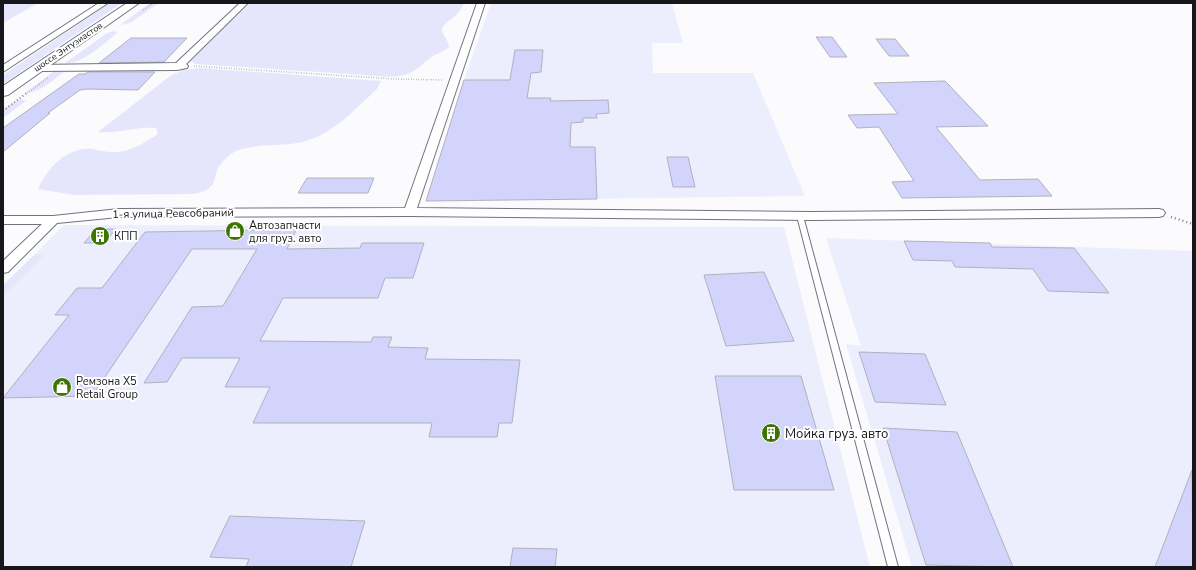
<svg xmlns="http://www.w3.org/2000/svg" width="1196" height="570" viewBox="0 0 1196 570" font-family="'Nunito Sans',sans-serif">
	<rect width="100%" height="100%" fill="#fbfbfd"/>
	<!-- built -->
	<path fill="#edeefd" d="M 491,3 L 672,3 L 683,43 L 652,43 L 653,73 L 753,73 L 805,196 L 426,201 L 464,80 Z
		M 64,225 L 784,227 L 870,567 L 3,567 L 3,286 Z
		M 826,238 L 1193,251 L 1193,567 L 912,567 L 846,344 L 861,346 Z"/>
	<!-- green -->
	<path fill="#e5e6fb" d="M 3,3 L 38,3 L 3,23 Z
		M 110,3 L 122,3 L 3,84 L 3,75 Z
		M 150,3 L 159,3 L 130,23 L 120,25 Z
		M 251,3 L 464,3 C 458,18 450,17 442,28 C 442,36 448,39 449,47 C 443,52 436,54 430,58 C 423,63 418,69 410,73 C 397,79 378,76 364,75 L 195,64 L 191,61 L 224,28 Z
		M 115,31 L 117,33 C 106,42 80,66 65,63 L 107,33 Z
		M 201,68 L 381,81 L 377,89 C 354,110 330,138 297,143 C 278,146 253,144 236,151 C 230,154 221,162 218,168 C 214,176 217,182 208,189 C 204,192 197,193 193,194 L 74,195 L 38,189 C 48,168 66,147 92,149 C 99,150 106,152 113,152 C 129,153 146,142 158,134 L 156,128 C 136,126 117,134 98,132 L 170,76 L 183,70 Z
		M 60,70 L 64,72 C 53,80 40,93 25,93 L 54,71 Z
		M 21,99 L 26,101 L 3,118 L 3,109 L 12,103 Z
		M 37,254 L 44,255 L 3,296 L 3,285 L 32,257 Z"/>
	<!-- building -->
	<path fill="#d3d4fc" stroke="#b0b1bc" d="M 816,37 L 832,37 L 847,57 L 830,57 Z
		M 131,38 L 187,38 L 164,62 L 99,63 Z
		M 876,39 L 895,39 L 909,56 L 889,56 Z
		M 515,50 L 543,50 L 541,72 L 531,73 L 527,98 L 551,98 L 550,101 L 608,100 L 609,113 L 596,114 L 597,118 L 583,118 L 583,122 L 571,123 L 570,147 L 595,147 L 597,199 L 426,201 L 464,80 L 510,80 Z
		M 88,72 L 155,72 L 138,90 L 87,89 L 80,90 L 48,113 L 50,113 L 3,152 L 3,128 L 79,74 L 85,74 Z
		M 945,81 L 988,126 L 936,127 L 980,180 L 1038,179 L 1052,196 L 902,198 L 892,182 L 914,181 L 879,127 L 857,128 L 848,115 L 898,114 L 874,83 Z
		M 667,157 L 688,157 L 695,187 L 673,187 Z
		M 307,178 L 374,178 L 368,193 L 298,193 Z
		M 298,226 L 287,249 L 360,248 L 362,243 L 424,243 L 413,278 L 385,278 L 378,298 L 283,298 L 260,341 L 371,342 L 373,337 L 392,337 L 388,347 L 428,348 L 425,359 L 520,360 L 512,423 L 499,423 L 497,437 L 429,437 L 432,423 L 253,423 L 270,387 L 225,387 L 240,358 L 182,358 L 167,382 L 144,383 L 192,307 L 223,306 L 257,249 L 192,249 L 92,396 L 3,398 L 69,315 L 55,315 L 77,288 L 102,288 L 145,232 L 267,230 L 269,227 Z
		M 96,229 L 116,229 L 104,243 L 84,243 Z
		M 904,241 L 990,243 L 992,247 L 1074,248 L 1109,293 L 1048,291 L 1033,269 L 955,267 L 952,261 L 913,260 Z
		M 764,272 L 794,341 L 726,346 L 704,275 Z
		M 859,352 L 925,354 L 946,405 L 875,402 Z
		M 715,376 L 801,376 L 834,490 L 734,490 Z
		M 883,428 L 957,432 L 1013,567 L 926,565 Z
		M 1192,470 L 1193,567 L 1155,567 Z
		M 230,516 L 365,521 L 351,567 L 246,567 L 249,559 L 210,557 Z
		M 513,548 L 557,549 L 555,567 L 510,567 Z"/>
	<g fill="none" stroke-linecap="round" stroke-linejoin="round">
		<defs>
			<path id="service" d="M 800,214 L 803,216 L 898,567 L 888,567 L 797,216 Z"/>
			<path id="minor" d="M 99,3 L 108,3 L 3,72 L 3,65 Z
				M 240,3 L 248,3 L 186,64 L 188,66 L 187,68 L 177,70 L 38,71 L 34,68 L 38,65 L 176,63 Z
				M 477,3 L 485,3 L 417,208 L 811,212 L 1159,209 L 1163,210 L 1165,213 L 1163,216 L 1159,217 L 811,220 L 410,216 L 119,217 L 57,223 L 8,272 L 3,273 L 3,261 L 42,224 L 3,224 L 3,216 L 53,216 L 119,209 L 405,208 Z"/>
			<path id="secondary" d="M 127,3 L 139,3 L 8,95 L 3,96 L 3,86 Z"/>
		</defs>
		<!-- service casing -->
		<use href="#service" stroke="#72737d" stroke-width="2"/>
		<!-- minor casing -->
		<use href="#minor" stroke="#72737d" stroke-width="2"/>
		<!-- secondary casing -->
		<use href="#secondary" stroke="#72737d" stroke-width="2"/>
		<!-- path-far2 -->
		<path stroke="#858588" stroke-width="1.5" stroke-dasharray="0.5 2" stroke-linecap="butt" d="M 143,10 L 153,3
			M 194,66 L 394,79 L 443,80
			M 27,93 L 48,78"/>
		<!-- path-far1 -->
		<path stroke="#858588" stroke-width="2" stroke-dasharray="1 2.5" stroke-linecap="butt" d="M 3,111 L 28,92"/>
		<!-- path -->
		<path stroke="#858588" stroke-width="2.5" stroke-dasharray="1 3" stroke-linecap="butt" d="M 1171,217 L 1193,224"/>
		<!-- service -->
		<use href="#service" fill="#fff" fill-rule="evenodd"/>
		<!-- minor -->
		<use href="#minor" fill="#fff" fill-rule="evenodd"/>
		<!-- secondary -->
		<use href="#secondary" fill="#fff" fill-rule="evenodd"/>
	</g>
	<!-- icons -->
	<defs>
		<symbol id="shop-disc" viewBox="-11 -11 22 22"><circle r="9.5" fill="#3d7401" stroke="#fff"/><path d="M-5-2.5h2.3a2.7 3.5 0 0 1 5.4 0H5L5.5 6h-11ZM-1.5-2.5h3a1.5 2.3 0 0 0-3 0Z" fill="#fff"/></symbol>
		<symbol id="building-disc" viewBox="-11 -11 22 22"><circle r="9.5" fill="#3d7401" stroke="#fff"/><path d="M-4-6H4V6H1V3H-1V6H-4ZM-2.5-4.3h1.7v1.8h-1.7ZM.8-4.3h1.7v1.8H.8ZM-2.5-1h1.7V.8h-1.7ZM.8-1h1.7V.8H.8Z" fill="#fff"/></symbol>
	</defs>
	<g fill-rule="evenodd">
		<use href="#shop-disc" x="224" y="220" width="22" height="22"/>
		<use href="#building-disc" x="89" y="225" width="22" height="22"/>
		<use href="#shop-disc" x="51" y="376" width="22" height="22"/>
		<use href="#building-disc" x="760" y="422" width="22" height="22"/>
	</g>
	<g text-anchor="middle" stroke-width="4" stroke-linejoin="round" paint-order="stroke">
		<!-- far-street labels -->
		<g font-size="9" fill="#17171b" stroke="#fff">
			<text transform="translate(68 47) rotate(-34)" y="3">шоссе Энтузиастов</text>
		</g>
		<!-- street labels -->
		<g font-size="11" fill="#17171b" stroke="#fff">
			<text transform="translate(173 213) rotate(-1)" y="4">1-я улица Ревсобраний</text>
		</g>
		<!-- poi labels -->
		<g font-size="11" fill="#17171b" stroke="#fff" text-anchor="start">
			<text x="249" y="229">Автозапчасти<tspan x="249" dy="13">для груз. авто</tspan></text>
			<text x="114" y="240">КПП</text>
			<text x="76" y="385">Ремзона X5<tspan x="76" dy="13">Retail Group</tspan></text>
		</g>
		<!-- near-poi labels -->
		<g font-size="13" fill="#17171b" stroke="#fff" text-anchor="start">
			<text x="785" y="438">Мойка груз. авто</text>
		</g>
	</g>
	<!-- border -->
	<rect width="1196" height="570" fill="none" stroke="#17171b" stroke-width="8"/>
</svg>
